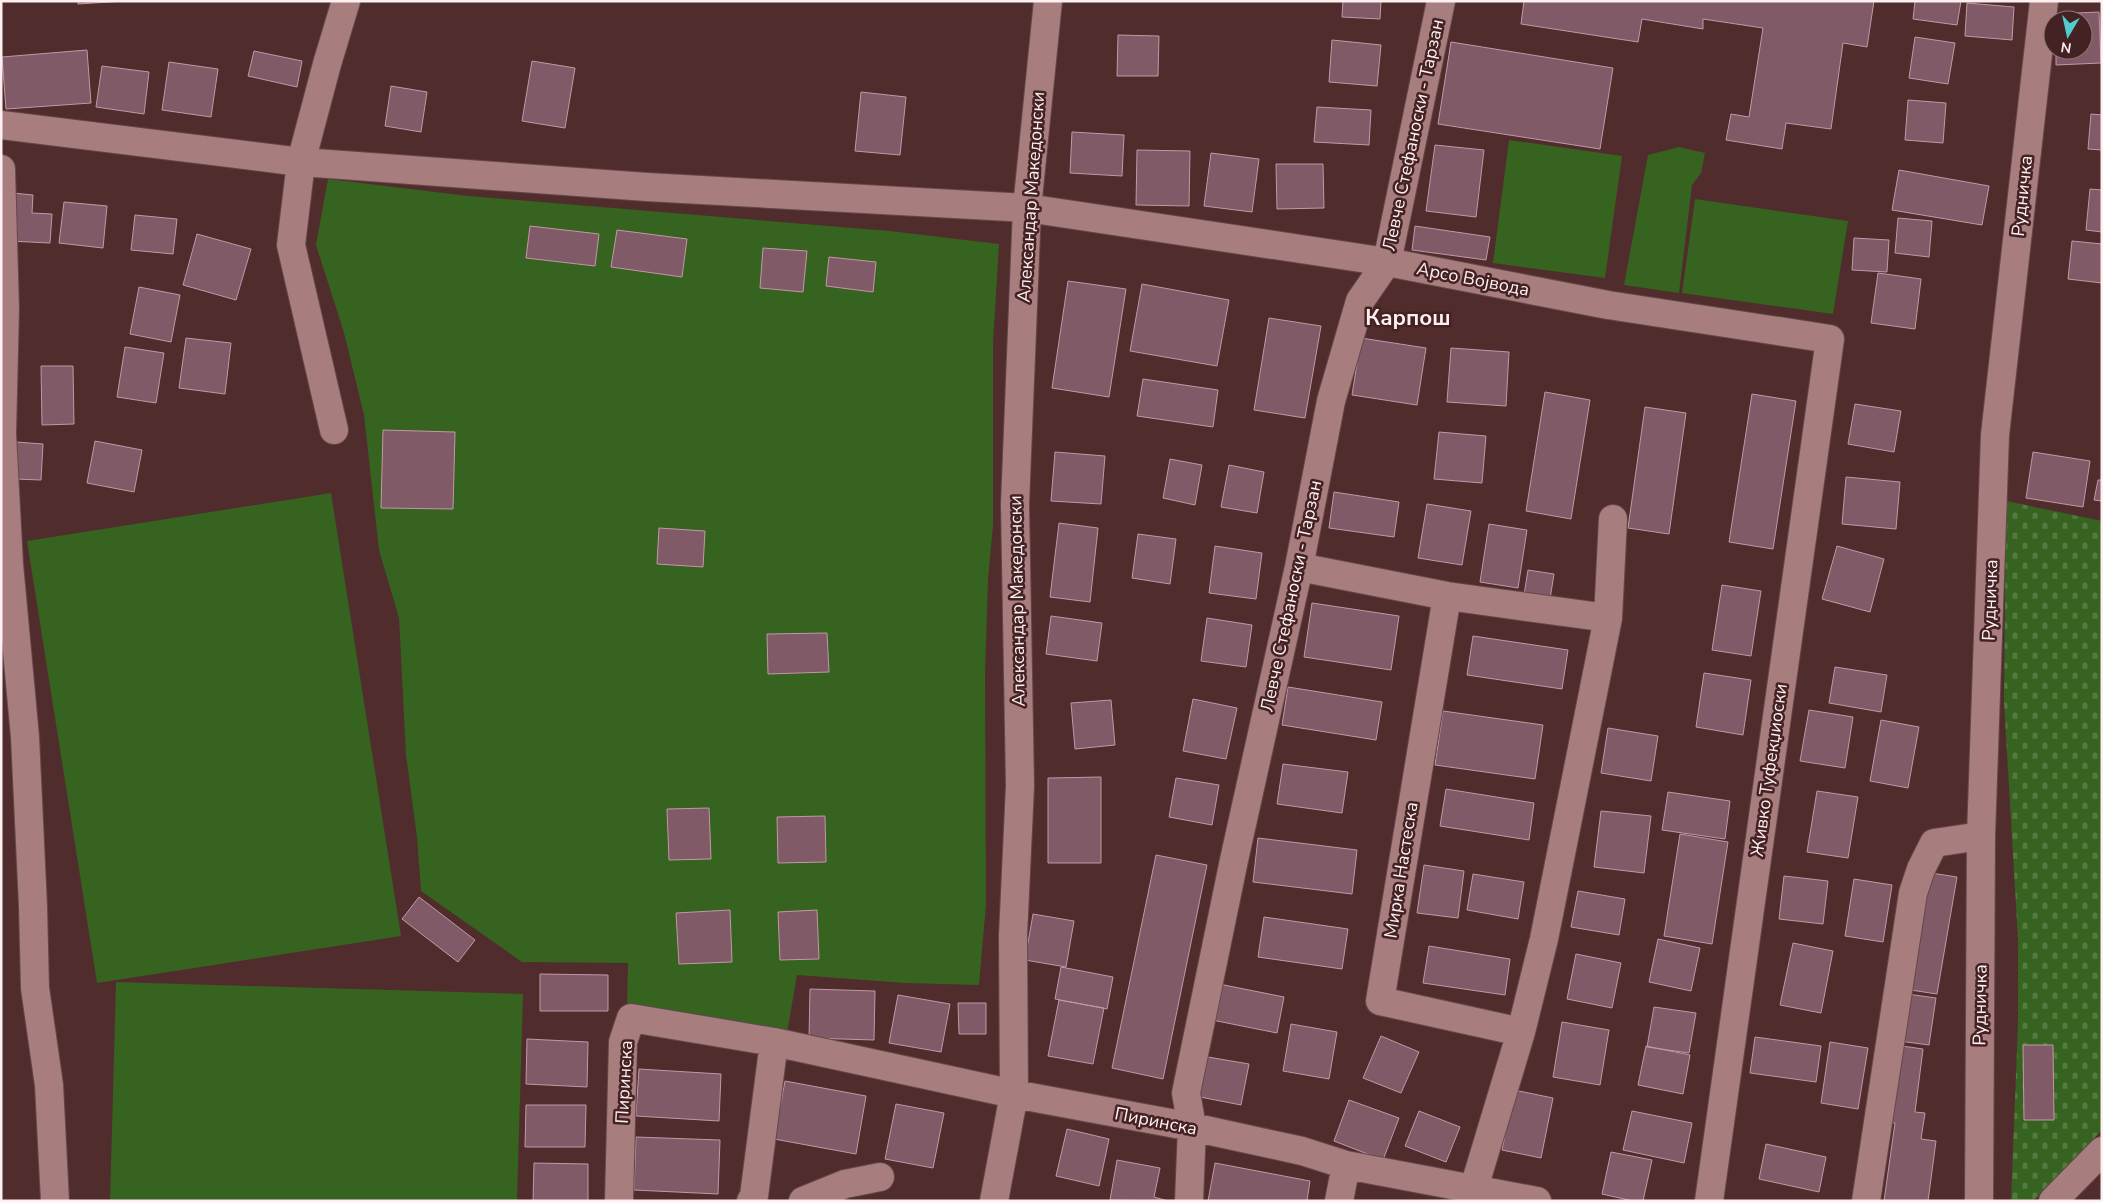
<svg xmlns="http://www.w3.org/2000/svg" width="2103" height="1202" viewBox="0 0 2103 1202" font-family="'Nunito Sans',sans-serif">
	<defs>
		<pattern id="cemetery-stones" width="16" height="16" patternUnits="userSpaceOnUse" patternTransform="scale(1.25)"><rect width="16" height="16" fill="#366320"/><path d="M2 7V4a2 2 0 0 1 4 0v3zM10 15v-3a2 2 0 0 1 4 0v3z" fill="#547a41"/></pattern>
	</defs>
	<rect width="100%" height="100%" fill="#502c2d"/>
	<!-- green -->
	<path fill="#366320" d="M 1509,140 L 1622,156 L 1605,278 L 1493,263 Z
		M 1679,147 L 1705,153 L 1701,173 L 1692,185 L 1679,293 L 1624,285 L 1648,155 Z
		M 328,179 L 468,196 L 890,231 L 999,244 L 993,343 L 993,525 L 988,580 L 985,676 L 986,905 L 979,985 L 905,983 L 797,975 L 787,1033 L 627,1007 L 628,963 L 522,962 L 421,891 L 417,837 L 406,755 L 399,618 L 379,550 L 364,415 L 344,333 L 316,245 Z
		M 1695,199 L 1848,221 L 1833,314 L 1682,293 Z
		M 331,493 L 401,936 L 97,983 L 27,541 Z
		M 116,982 L 523,994 L 517,1201 L 110,1201 Z"/>
	<!-- cemetery -->
	<path fill="url(#cemetery-stones)" d="M 2006,501 L 2102,521 L 2102,1130 L 2033,1201 L 2011,1201 L 2018,1024 L 2018,939 L 2004,702 Z"/>
	<!-- building -->
	<path fill="#815a67" stroke="#c298a6" d="M 78,1 L 125,1 L 78,4 Z
		M 1343,1 L 1381,1 L 1380,19 L 1342,17 Z
		M 1524,1 L 1874,1 L 1867,47 L 1843,43 L 1831,129 L 1786,123 L 1782,149 L 1726,140 L 1731,114 L 1749,117 L 1763,28 L 1703,19 L 1703,29 L 1642,19 L 1638,42 L 1521,24 Z
		M 1915,1 L 1961,1 L 1957,25 L 1913,19 Z
		M 1967,3 L 2014,7 L 2012,40 L 1965,36 Z
		M 2099,12 L 2101,63 L 2056,65 L 2056,50 L 2083,50 L 2083,20 L 2054,20 L 2054,14 Z
		M 1118,35 L 1159,36 L 1158,76 L 1117,76 Z
		M 1915,37 L 1955,43 L 1948,84 L 1909,78 Z
		M 1332,40 L 1381,45 L 1377,86 L 1329,82 Z
		M 1451,42 L 1613,68 L 1600,149 L 1438,124 Z
		M 87,50 L 91,103 L 6,109 L 2,57 Z
		M 254,51 L 302,61 L 297,87 L 248,76 Z
		M 532,61 L 575,68 L 565,128 L 522,121 Z
		M 169,62 L 218,69 L 211,117 L 162,110 Z
		M 102,66 L 149,72 L 144,114 L 96,107 Z
		M 391,86 L 427,92 L 421,132 L 385,126 Z
		M 861,92 L 906,97 L 900,155 L 855,151 Z
		M 1908,100 L 1946,103 L 1943,143 L 1905,140 Z
		M 1317,107 L 1371,110 L 1369,145 L 1314,142 Z
		M 2091,114 L 2102,115 L 2102,150 L 2088,149 Z
		M 1072,132 L 1124,135 L 1122,176 L 1070,173 Z
		M 1435,145 L 1484,150 L 1476,217 L 1426,211 Z
		M 1137,150 L 1190,151 L 1189,206 L 1136,205 Z
		M 1211,153 L 1259,159 L 1252,212 L 1204,206 Z
		M 1276,164 L 1323,164 L 1324,208 L 1277,209 Z
		M 1899,170 L 1989,186 L 1982,225 L 1892,210 Z
		M 2090,189 L 2102,190 L 2102,232 L 2086,230 Z
		M 13,193 L 33,195 L 32,213 L 52,214 L 50,243 L 9,241 Z
		M 64,202 L 107,206 L 103,248 L 59,243 Z
		M 135,215 L 177,219 L 173,254 L 131,250 Z
		M 1898,218 L 1932,221 L 1929,257 L 1895,253 Z
		M 530,226 L 599,234 L 595,266 L 526,258 Z
		M 1415,226 L 1490,237 L 1486,260 L 1412,250 Z
		M 617,230 L 687,239 L 682,277 L 611,267 Z
		M 197,234 L 251,249 L 236,300 L 183,285 Z
		M 1854,238 L 1889,240 L 1887,272 L 1852,270 Z
		M 2072,241 L 2102,244 L 2102,283 L 2068,279 Z
		M 763,248 L 807,251 L 803,292 L 760,288 Z
		M 829,257 L 876,262 L 873,292 L 826,286 Z
		M 1878,273 L 1921,279 L 1915,329 L 1871,323 Z
		M 1068,281 L 1126,289 L 1109,397 L 1052,388 Z
		M 1142,284 L 1229,300 L 1217,366 L 1130,351 Z
		M 139,287 L 180,295 L 171,342 L 130,334 Z
		M 1269,318 L 1321,326 L 1305,418 L 1254,410 Z
		M 186,338 L 231,343 L 225,394 L 179,388 Z
		M 1361,338 L 1426,348 L 1417,405 L 1352,395 Z
		M 125,347 L 164,353 L 156,403 L 117,397 Z
		M 1451,348 L 1509,352 L 1506,406 L 1447,402 Z
		M 41,366 L 73,366 L 74,424 L 42,425 Z
		M 1143,379 L 1218,390 L 1213,427 L 1137,416 Z
		M 1545,392 L 1590,400 L 1571,519 L 1526,511 Z
		M 1752,394 L 1796,401 L 1773,549 L 1729,542 Z
		M 1855,404 L 1901,411 L 1894,452 L 1848,444 Z
		M 1645,407 L 1686,413 L 1669,534 L 1628,528 Z
		M 383,430 L 455,432 L 453,509 L 381,508 Z
		M 1439,432 L 1486,436 L 1482,483 L 1434,479 Z
		M 95,441 L 142,450 L 134,492 L 87,483 Z
		M 16,442 L 43,444 L 41,480 L 15,479 Z
		M 1055,452 L 1105,456 L 1101,504 L 1051,501 Z
		M 2033,452 L 2090,461 L 2083,507 L 2026,498 Z
		M 1170,459 L 1202,465 L 1195,505 L 1163,498 Z
		M 1229,465 L 1264,472 L 1257,513 L 1221,507 Z
		M 1846,477 L 1900,482 L 1896,529 L 1842,524 Z
		M 2098,480 L 2102,480 L 2102,501 L 2094,500 Z
		M 1334,492 L 1399,502 L 1394,537 L 1329,528 Z
		M 1427,504 L 1471,511 L 1462,565 L 1418,558 Z
		M 1059,523 L 1098,528 L 1090,602 L 1050,597 Z
		M 1489,524 L 1527,530 L 1518,588 L 1480,582 Z
		M 659,528 L 705,531 L 703,567 L 657,564 Z
		M 1138,534 L 1176,539 L 1170,584 L 1132,578 Z
		M 1215,546 L 1262,553 L 1256,599 L 1209,593 Z
		M 1837,546 L 1884,559 L 1870,612 L 1822,599 Z
		M 1528,570 L 1554,574 L 1550,599 L 1524,595 Z
		M 1722,585 L 1761,591 L 1751,656 L 1712,650 Z
		M 1312,603 L 1399,616 L 1391,670 L 1304,657 Z
		M 1051,616 L 1102,623 L 1097,661 L 1046,654 Z
		M 1207,618 L 1252,625 L 1246,667 L 1201,661 Z
		M 827,633 L 829,672 L 768,674 L 767,634 Z
		M 1473,636 L 1568,650 L 1562,689 L 1467,675 Z
		M 1835,667 L 1887,675 L 1881,712 L 1829,703 Z
		M 1704,673 L 1751,680 L 1743,735 L 1696,727 Z
		M 1288,687 L 1382,702 L 1376,740 L 1282,725 Z
		M 1193,699 L 1237,708 L 1226,759 L 1183,751 Z
		M 1111,700 L 1115,745 L 1075,749 L 1071,703 Z
		M 1809,710 L 1853,717 L 1845,768 L 1800,761 Z
		M 1443,711 L 1543,725 L 1535,779 L 1435,765 Z
		M 1881,720 L 1919,727 L 1908,788 L 1870,781 Z
		M 1608,728 L 1658,736 L 1651,781 L 1601,773 Z
		M 1283,764 L 1348,772 L 1342,813 L 1277,804 Z
		M 1101,777 L 1101,863 L 1048,863 L 1048,778 Z
		M 1176,778 L 1219,785 L 1212,825 L 1169,817 Z
		M 1446,789 L 1534,803 L 1529,840 L 1440,826 Z
		M 1817,791 L 1858,797 L 1848,858 L 1807,852 Z
		M 1668,792 L 1730,801 L 1725,839 L 1662,830 Z
		M 709,808 L 711,859 L 669,860 L 667,809 Z
		M 1601,811 L 1651,816 L 1644,873 L 1594,867 Z
		M 825,816 L 826,862 L 778,863 L 777,817 Z
		M 1680,834 L 1728,842 L 1712,944 L 1664,936 Z
		M 1258,838 L 1357,850 L 1352,894 L 1253,882 Z
		M 1156,855 L 1207,865 L 1163,1079 L 1112,1068 Z
		M 1424,865 L 1464,871 L 1458,918 L 1417,913 Z
		M 1925,872 L 1957,877 L 1937,994 L 1904,989 Z
		M 1473,874 L 1524,882 L 1518,919 L 1467,910 Z
		M 1784,876 L 1828,881 L 1823,924 L 1779,919 Z
		M 1854,879 L 1892,885 L 1883,942 L 1845,936 Z
		M 1578,891 L 1625,899 L 1619,935 L 1571,927 Z
		M 419,897 L 475,940 L 458,962 L 402,919 Z
		M 730,910 L 732,962 L 679,964 L 676,913 Z
		M 817,910 L 819,959 L 780,960 L 778,912 Z
		M 1033,914 L 1074,921 L 1066,967 L 1025,960 Z
		M 1264,917 L 1348,929 L 1342,969 L 1258,957 Z
		M 1658,939 L 1700,948 L 1691,991 L 1649,982 Z
		M 1793,943 L 1833,951 L 1821,1013 L 1780,1005 Z
		M 1429,946 L 1510,959 L 1505,995 L 1423,983 Z
		M 1576,954 L 1621,963 L 1612,1008 L 1567,999 Z
		M 1061,967 L 1113,977 L 1107,1009 L 1055,999 Z
		M 540,974 L 608,975 L 608,1011 L 540,1011 Z
		M 1219,984 L 1284,997 L 1277,1033 L 1212,1020 Z
		M 810,989 L 875,991 L 874,1040 L 809,1038 Z
		M 1907,994 L 1936,998 L 1929,1045 L 1899,1041 Z
		M 898,995 L 950,1004 L 941,1052 L 889,1043 Z
		M 1059,1000 L 1104,1008 L 1093,1064 L 1048,1056 Z
		M 958,1003 L 986,1003 L 986,1034 L 959,1034 Z
		M 1654,1007 L 1696,1013 L 1689,1053 L 1647,1047 Z
		M 1562,1022 L 1609,1030 L 1600,1085 L 1553,1077 Z
		M 1291,1024 L 1337,1032 L 1329,1079 L 1283,1071 Z
		M 1381,1036 L 1419,1052 L 1401,1093 L 1363,1078 Z
		M 1755,1037 L 1821,1046 L 1816,1082 L 1750,1073 Z
		M 527,1039 L 588,1042 L 587,1087 L 526,1084 Z
		M 1830,1042 L 1868,1048 L 1858,1109 L 1821,1103 Z
		M 1895,1045 L 1923,1049 L 1915,1112 L 1925,1113 L 1921,1139 L 1936,1141 L 1928,1201 L 1884,1201 L 1895,1123 L 1885,1121 Z
		M 2023,1045 L 2053,1045 L 2054,1120 L 2024,1120 Z
		M 1646,1046 L 1690,1055 L 1683,1094 L 1638,1085 Z
		M 1202,1056 L 1249,1064 L 1241,1105 L 1195,1096 Z
		M 639,1069 L 721,1074 L 719,1121 L 636,1116 Z
		M 785,1081 L 866,1096 L 856,1154 L 774,1139 Z
		M 1514,1090 L 1553,1098 L 1541,1158 L 1502,1150 Z
		M 1349,1100 L 1399,1118 L 1383,1160 L 1334,1141 Z
		M 896,1104 L 944,1113 L 933,1168 L 885,1159 Z
		M 526,1105 L 586,1105 L 585,1147 L 525,1147 Z
		M 1419,1111 L 1460,1127 L 1446,1162 L 1405,1146 Z
		M 1632,1111 L 1692,1123 L 1684,1163 L 1623,1150 Z
		M 1067,1129 L 1109,1139 L 1099,1186 L 1056,1176 Z
		M 636,1137 L 720,1140 L 718,1194 L 634,1190 Z
		M 1766,1144 L 1826,1157 L 1819,1192 L 1759,1179 Z
		M 1611,1152 L 1652,1160 L 1643,1201 L 1633,1201 L 1602,1194 Z
		M 1117,1160 L 1160,1168 L 1154,1197 L 1168,1201 L 1110,1200 Z
		M 534,1163 L 588,1164 L 588,1201 L 533,1201 Z
		M 1215,1163 L 1310,1181 L 1307,1201 L 1208,1201 Z"/>
	<g fill="none" stroke-linecap="round" stroke-linejoin="round">
		<defs>
			<path id="street" d="M 346,1 L 327,64 L 301,162 L 647,187 L 1027,208 L 1387,262 L 1608,305 L 1830,339 L 1709,1201
				M 1,125 L 301,162 L 291,245 L 334,430
				M 1,169 L 5,309 L 2,434 L 9,564 L 25,737 L 33,906 L 35,988 L 49,1085 L 55,1201
				M 1299,567 L 1447,596 L 1608,618
				M 1447,596 L 1380,1001 L 1521,1032
				M 619,1201 L 623,1042 L 631,1018 L 774,1042 L 1014,1094 L 1192,1127 L 1302,1151 L 1346,1165 L 1537,1201
				M 751,1201 L 754,1196 L 774,1042
				M 803,1201 L 845,1184 L 880,1177
				M 994,1201 L 1014,1094 L 1013,936 L 1020,786 L 1015,504 L 1027,208 L 1048,1
				M 1189,1201 L 1192,1127 L 1186,1093 L 1234,860 L 1299,567 L 1331,401 L 1360,301 L 1387,262 L 1441,1
				M 1339,1201 L 1346,1165
				M 1470,1201 L 1521,1032 L 1544,939 L 1608,618 L 1613,519
				M 1866,1201 L 1913,893 L 1921,869 L 1934,843 L 1981,836
				M 1979,1201 L 1981,836 L 1995,435 L 2044,1
				M 2053,1201 L 2102,1151"/>
		</defs>
		<!-- street casing -->
		<use href="#street" stroke="#64484a" stroke-width="30"/>
		<!-- street -->
		<use href="#street" stroke="#a87d7e" stroke-width="28"/>
	</g>
	<g text-anchor="middle" stroke-width="5" stroke-linejoin="round" paint-order="stroke">
		<!-- street labels -->
		<g font-size="18" fill="#fef0f0" stroke="#442224">
			<text transform="translate(1413 135) rotate(-78)" y="6">Левче Стефаноски - Тарзан</text>
			<text transform="translate(2022 196) rotate(-84)" y="6">Рудничка</text>
			<text transform="translate(1031 197) rotate(-86)" y="6">Александар Македонски</text>
			<text transform="translate(1473 279) rotate(11)" y="6">Арсо Војвода</text>
			<text transform="translate(1291 596) rotate(-78)" y="6">Левче Стефаноски - Тарзан</text>
			<text transform="translate(1990 600) rotate(-88)" y="6">Рудничка</text>
			<text transform="translate(1017 601) rotate(-91)" y="6">Александар Македонски</text>
			<text transform="translate(1769 770) rotate(-82)" y="6">Живко Туфекџиоски</text>
			<text transform="translate(1401 870) rotate(-81)" y="6">Мирка Настеска</text>
			<text transform="translate(1980 1005) rotate(-89)" y="6">Рудничка</text>
			<text transform="translate(624 1082) rotate(-87)" y="6">Пиринска</text>
			<text transform="translate(1156 1121) rotate(11)" y="6">Пиринска</text>
		</g>
		<!-- district labels -->
		<g font-size="22" font-weight="bold" fill="#fef0f0" stroke="#442224">
			<text x="1408" y="325">Карпош</text>
		</g>
	</g>
	<!-- border -->
	<rect width="2103" height="1202" fill="none" stroke="#fef0f0" stroke-width="5"/>
	<!-- north arrow -->
	<g transform="translate(2068 35) rotate(189)"><circle r="24" fill="#442224" stroke="#8e7476"/>
	<path d="M0-4L9 19L0 12L-9 19Z" fill="#52cdcf"/>
	<text y="-8" font-size="14" font-weight="bold" text-anchor="middle" fill="#fef0f0">N</text>
	</g>
</svg>
